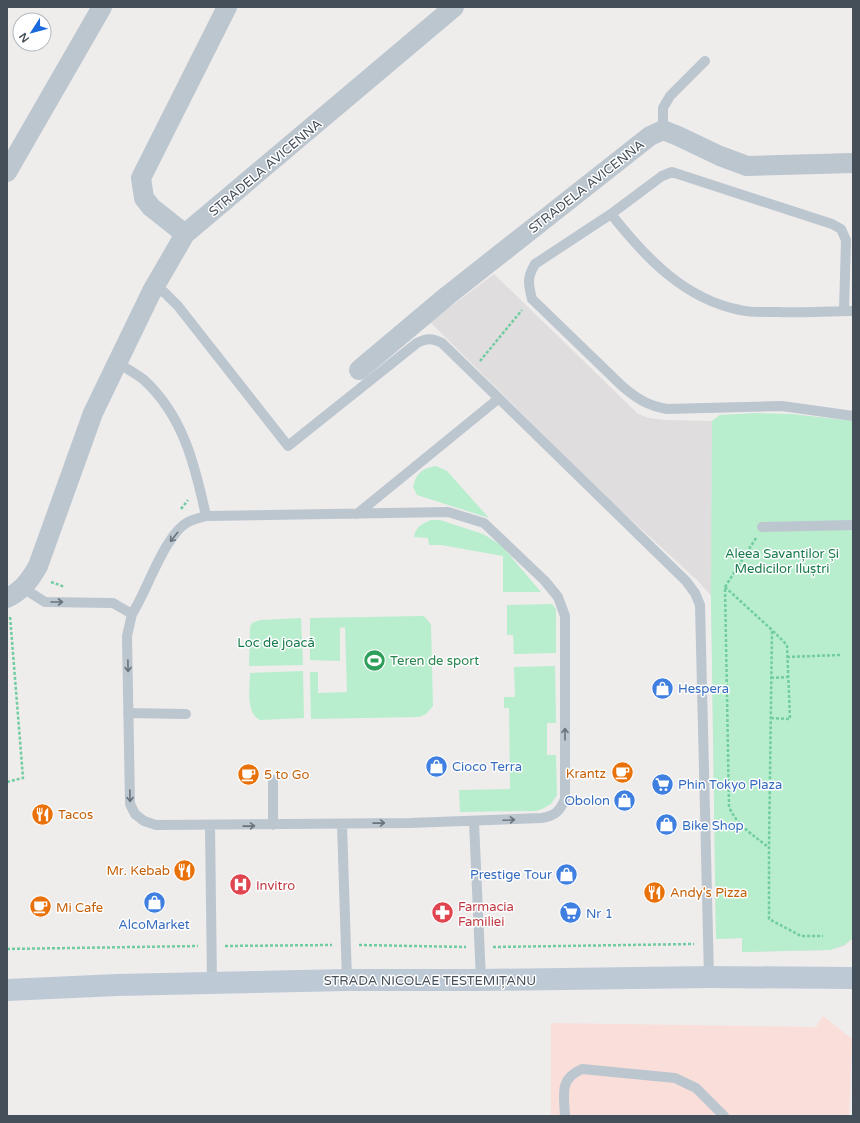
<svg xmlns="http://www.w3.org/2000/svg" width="860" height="1123" viewBox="0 0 860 1123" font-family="'Varela Round',sans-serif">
	<rect width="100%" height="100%" fill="#efecec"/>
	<!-- education -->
	<path fill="#e0ddde" d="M 494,274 L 638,414 L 649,418 L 666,420 L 712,421 L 720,415 L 791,414 L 853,421 L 853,938 L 844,946 L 830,950 L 742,952 L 742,938 L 716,939 L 711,596 L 698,581 L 603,494 L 430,322 Z"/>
	<!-- medical -->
	<path fill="#fadeda" d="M 823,1016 L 852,1039 L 849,1116 L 551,1116 L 551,1023 L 816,1027 Z"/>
	<!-- green -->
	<path fill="#b8eece" d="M 756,413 L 791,414 L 853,421 L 853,938 L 844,945 L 830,950 L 742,952 L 742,938 L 716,939 L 711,596 L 712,421 L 720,415 Z
		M 436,466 L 447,471 L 489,518 L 417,495 L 413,487 C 416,473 423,468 436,466 Z
		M 431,520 L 440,520 L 483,534 L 501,545 L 541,592 L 503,592 L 503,556 L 441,545 L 429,545 L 428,538 L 414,537 C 416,527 421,524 431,520 Z
		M 552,604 L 556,609 L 556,653 L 514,654 L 513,635 L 507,635 L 507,605 Z
		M 423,616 L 426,618 L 431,625 L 433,706 L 426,714 L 419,717 L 311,719 L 310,672 L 318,672 L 318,693 L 347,692 L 345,627 L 340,628 L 340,661 L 310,660 L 310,618 Z
		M 301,618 L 303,665 L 249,666 L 250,627 L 252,623 L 260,620 Z
		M 555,666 L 556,723 L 547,723 L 547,755 L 556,755 L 557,795 L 551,804 L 542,809 L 536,811 L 460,812 L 459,790 L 510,789 L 509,708 L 504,708 L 504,697 L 515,697 L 514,667 Z
		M 303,671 L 304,718 L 260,720 C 245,713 250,687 250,673 Z"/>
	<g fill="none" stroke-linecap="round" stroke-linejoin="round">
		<!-- path -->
		<path stroke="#71cca1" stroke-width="2.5" stroke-dasharray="3 2" stroke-linecap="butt" d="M 480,361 L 522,310
			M 181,509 L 188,500
			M 756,538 L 725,587 L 729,807 C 737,825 753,835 768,847
			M 51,582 L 65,587
			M 725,587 L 772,630 L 769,847 L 769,919 L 801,936 L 823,936
			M 787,657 L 840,655
			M 771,678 L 788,677
			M 771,718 L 790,719 L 787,645 L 772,630
			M 7,782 L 23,778 L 10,616
			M 359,945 L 466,947
			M 225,946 L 332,945
			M 493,947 L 694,944
			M 7,949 L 198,946"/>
		<!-- service -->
		<path stroke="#bcc6cf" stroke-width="10" d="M 663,130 L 663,108 L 670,96 L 705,61
			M 611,214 C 645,257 684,299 740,310 C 752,313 765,312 777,312 C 802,313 827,311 853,311
			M 152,291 L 164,292 L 178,306 L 288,446 L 417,343 C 427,338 432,338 442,343 L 686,581 L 695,593 L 700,605 L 709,977
			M 844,311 L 846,240 L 841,229 L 832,224 L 672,172 L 662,176 L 611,214 L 535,264 C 527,278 528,283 532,299 L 622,386 C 636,398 648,406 667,409 L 782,406 L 853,416
			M 117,362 C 125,368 135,373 143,379 C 183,415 195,465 206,516
			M 357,514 L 498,399
			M 762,527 L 853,525
			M 23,588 L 45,602 L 113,603 L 132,614 L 127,636 L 130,804 L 135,814 L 144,821 L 156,825 L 410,823 L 542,818 C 555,816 560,811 565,799 L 565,616 L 558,597 L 545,581 L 484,523 L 448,512 L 206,516 C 200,518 194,519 188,522 C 165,534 147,591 132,614
			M 128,713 L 186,714
			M 273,780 L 273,825
			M 474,822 L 481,980
			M 342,824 L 347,980
			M 210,826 L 212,983
			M 565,1116 C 564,1094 559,1079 582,1069 L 675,1078 L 696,1088 L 724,1116"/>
		<!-- minor -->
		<path stroke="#bcc6cf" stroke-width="20" d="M 7,172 L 102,7
			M 185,234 L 151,207 L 144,198 L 141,178 L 227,7
			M 359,370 L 447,296 L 650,136 L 663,130 L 678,136 L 720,156 L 747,166 L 853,163
			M 7,598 C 22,591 30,580 38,566 L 93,413 L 152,291 L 185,234 L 454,7"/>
		<!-- secondary -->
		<path stroke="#bec9d6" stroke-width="22" d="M 7,990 L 117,985 L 347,980 L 481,980 L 709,977 L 853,978"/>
	</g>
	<!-- one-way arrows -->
	<defs><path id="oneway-shaft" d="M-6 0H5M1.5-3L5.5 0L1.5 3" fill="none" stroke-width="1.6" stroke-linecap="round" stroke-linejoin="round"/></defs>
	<g stroke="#68737c">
		<use href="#oneway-shaft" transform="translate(174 537) rotate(129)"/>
		<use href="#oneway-shaft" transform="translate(57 602)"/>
		<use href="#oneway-shaft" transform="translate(128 666) rotate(89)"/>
		<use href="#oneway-shaft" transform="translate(565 734) rotate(-90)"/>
		<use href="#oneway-shaft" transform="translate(130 796) rotate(89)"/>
		<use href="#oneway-shaft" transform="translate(509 820) rotate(-3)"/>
		<use href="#oneway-shaft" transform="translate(379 823) rotate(-1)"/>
		<use href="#oneway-shaft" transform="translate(249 826) rotate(-1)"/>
	</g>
	<!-- icons -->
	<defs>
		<symbol id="stadium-disc" viewBox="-11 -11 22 22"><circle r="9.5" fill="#2e9e5b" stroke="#fff"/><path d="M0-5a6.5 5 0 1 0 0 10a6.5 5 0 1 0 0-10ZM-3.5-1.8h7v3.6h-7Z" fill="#fff"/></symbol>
		<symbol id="shop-disc" viewBox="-11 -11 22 22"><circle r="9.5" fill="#3f7fe0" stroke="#fff"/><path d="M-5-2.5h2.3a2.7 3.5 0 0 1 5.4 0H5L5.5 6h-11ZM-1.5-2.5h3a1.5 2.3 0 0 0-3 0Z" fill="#fff"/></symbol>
		<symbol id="cafe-disc" viewBox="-11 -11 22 22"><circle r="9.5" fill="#e8710a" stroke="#fff"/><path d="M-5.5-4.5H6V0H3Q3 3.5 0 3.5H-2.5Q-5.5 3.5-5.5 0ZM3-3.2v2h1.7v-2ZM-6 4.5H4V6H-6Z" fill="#fff"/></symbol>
		<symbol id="supermarket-disc" viewBox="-11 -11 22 22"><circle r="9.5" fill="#3f7fe0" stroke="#fff"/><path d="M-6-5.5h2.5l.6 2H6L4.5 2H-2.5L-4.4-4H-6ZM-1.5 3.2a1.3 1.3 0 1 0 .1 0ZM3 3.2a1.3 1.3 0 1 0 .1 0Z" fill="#fff"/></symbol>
		<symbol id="restaurant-disc" viewBox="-11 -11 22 22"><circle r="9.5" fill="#e8710a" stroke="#fff"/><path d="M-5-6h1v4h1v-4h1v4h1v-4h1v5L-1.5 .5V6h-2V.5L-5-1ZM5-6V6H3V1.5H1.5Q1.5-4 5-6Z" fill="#fff"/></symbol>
		<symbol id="hospital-disc" viewBox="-11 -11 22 22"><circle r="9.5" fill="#e0444e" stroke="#fff"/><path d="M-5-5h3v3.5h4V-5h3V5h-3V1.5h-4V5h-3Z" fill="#fff"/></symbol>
		<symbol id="pharmacy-disc" viewBox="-11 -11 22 22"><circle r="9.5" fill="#e0444e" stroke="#fff"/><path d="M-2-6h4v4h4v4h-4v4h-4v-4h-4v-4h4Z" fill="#fff"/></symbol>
	</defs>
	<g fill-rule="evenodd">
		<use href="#stadium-disc" x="362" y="648" width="25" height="25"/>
		<use href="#shop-disc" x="650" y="676" width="25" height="25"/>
		<use href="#shop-disc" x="424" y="754" width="25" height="25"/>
		<use href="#cafe-disc" x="610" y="760" width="25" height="25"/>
		<use href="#cafe-disc" x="236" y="762" width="25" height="25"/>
		<use href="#supermarket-disc" x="650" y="772" width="25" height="25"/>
		<use href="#shop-disc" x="612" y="788" width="25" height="25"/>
		<use href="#restaurant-disc" x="30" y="802" width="25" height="25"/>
		<use href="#shop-disc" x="654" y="812" width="25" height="25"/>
		<use href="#restaurant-disc" x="172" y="858" width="25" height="25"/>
		<use href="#shop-disc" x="554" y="862" width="25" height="25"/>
		<use href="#hospital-disc" x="228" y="872" width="25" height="25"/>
		<use href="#restaurant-disc" x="642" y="880" width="25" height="25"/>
		<use href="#shop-disc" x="142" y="890" width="25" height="25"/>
		<use href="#cafe-disc" x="28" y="894" width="25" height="25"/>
		<use href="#pharmacy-disc" x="430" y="900" width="25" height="25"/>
		<use href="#supermarket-disc" x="558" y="900" width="25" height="25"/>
	</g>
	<g text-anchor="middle" stroke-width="3" stroke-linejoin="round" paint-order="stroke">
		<!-- street labels -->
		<g font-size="13" fill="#444f59" stroke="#fff">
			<text transform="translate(265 167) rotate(-40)" y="5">STRADELA AVICENNA</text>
			<text transform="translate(586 186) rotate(-38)" y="5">STRADELA AVICENNA</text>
			<text x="430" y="985">STRADA NICOLAE TESTEMIȚANU</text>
		</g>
		<!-- park labels -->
		<g font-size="13" fill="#167a4a" stroke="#fff">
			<text x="782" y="558">Aleea Savanților Și<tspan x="782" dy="15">Medicilor Iluștri</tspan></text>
			<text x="276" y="647">Loc de joacă</text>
		</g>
		<!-- leisure labels -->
		<g font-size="13" fill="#27864d" stroke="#fff" text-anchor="start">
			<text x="390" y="665">Teren de sport</text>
		</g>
		<!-- shop labels -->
		<g font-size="13" fill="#366cbe" stroke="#fff" text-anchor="start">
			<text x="678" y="693">Hespera</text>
			<text x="452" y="771">Cioco Terra</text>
			<text x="678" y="789">Phin Tokyo Plaza</text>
			<text x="610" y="805" text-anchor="end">Obolon</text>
			<text x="682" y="830">Bike Shop</text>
			<text x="552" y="879" text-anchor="end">Prestige Tour</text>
			<text x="586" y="918">Nr 1</text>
			<text x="154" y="929" text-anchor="middle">AlcoMarket</text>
		</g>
		<!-- food labels -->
		<g font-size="13" fill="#c56008" stroke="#fff" text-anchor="start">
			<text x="606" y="778" text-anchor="end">Krantz</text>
			<text x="264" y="779">5 to Go</text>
			<text x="58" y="819">Tacos</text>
			<text x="170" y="875" text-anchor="end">Mr. Kebab</text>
			<text x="670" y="897">Andy's Pizza</text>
			<text x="56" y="912">Mi Cafe</text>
		</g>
		<!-- health labels -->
		<g font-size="13" fill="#be3a42" stroke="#fff" text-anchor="start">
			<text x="256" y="890">Invitro</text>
			<text x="458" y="911">Farmacia<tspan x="458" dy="15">Familiei</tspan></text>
		</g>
	</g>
	<!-- border -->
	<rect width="860" height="1123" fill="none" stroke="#444f59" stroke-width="16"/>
	<!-- north arrow -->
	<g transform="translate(32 32) rotate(234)"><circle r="19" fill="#ffffff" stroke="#b4b9bd"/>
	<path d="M0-3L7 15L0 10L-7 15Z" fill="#186add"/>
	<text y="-6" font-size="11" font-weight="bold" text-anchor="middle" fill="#444f59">N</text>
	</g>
</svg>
